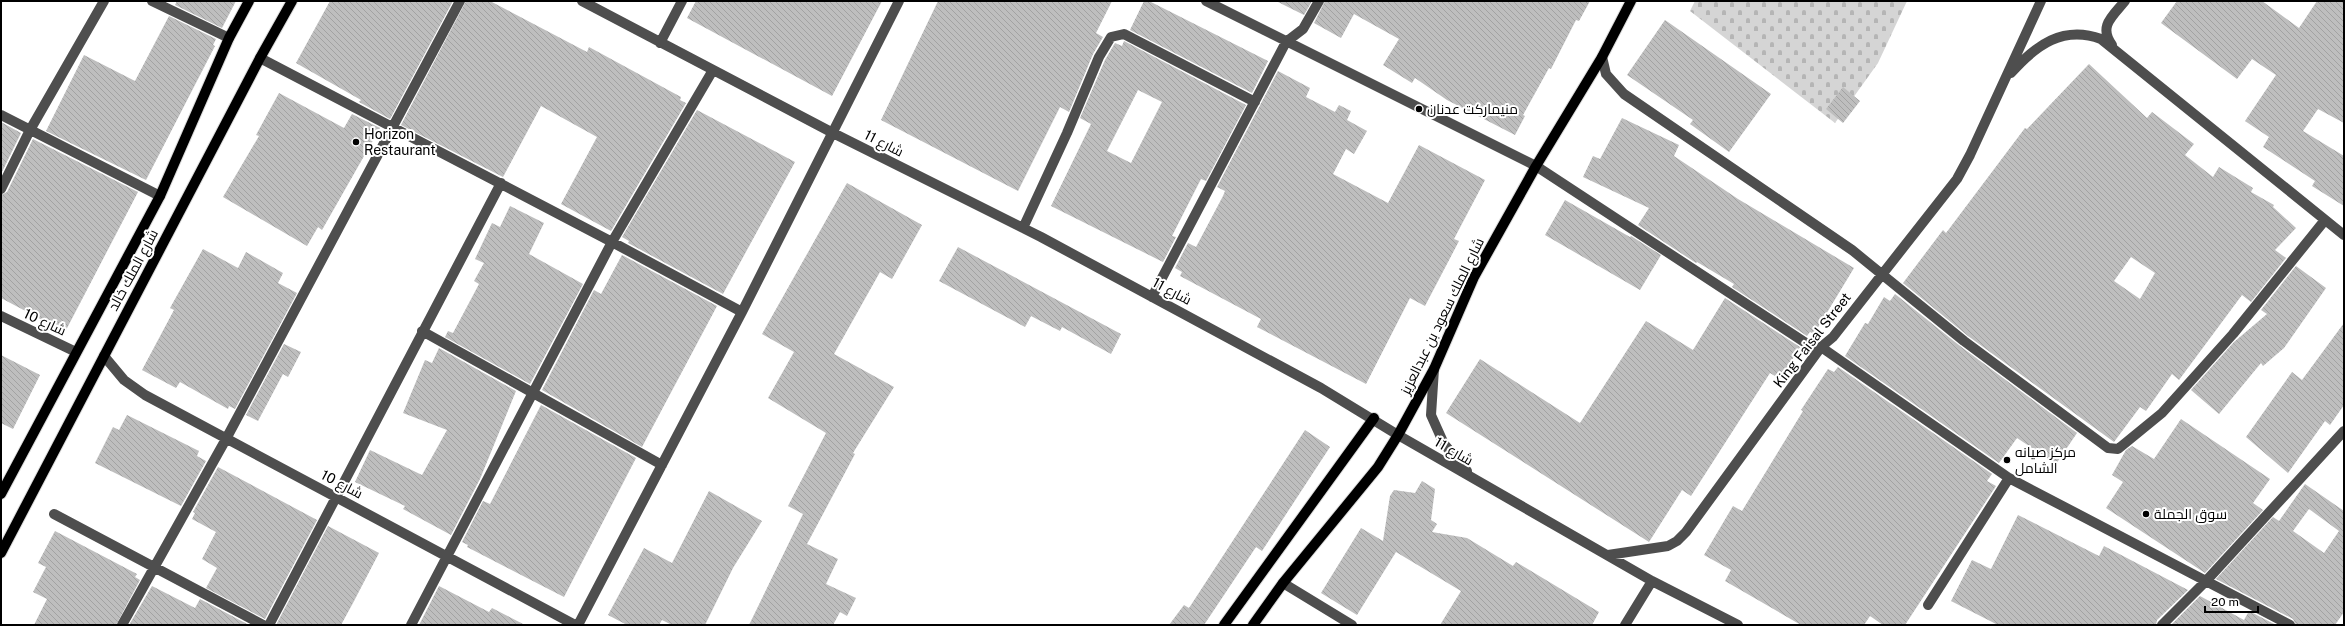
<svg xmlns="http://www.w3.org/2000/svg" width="2345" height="626" viewBox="0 0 2345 626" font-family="'Public Sans',Cairo,sans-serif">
	<defs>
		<pattern id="cemetery-stones" width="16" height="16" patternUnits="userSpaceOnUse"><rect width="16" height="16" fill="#d5d5d5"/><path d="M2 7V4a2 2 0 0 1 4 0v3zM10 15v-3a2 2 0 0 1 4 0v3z" fill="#b5b5b5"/></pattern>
		<pattern id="building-back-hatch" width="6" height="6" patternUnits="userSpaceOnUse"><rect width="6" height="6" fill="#bebebe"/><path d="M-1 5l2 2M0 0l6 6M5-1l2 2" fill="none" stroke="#a2a2a2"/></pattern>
	</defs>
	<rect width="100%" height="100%" fill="#fff"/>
	<!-- cemetery -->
	<path fill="url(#cemetery-stones)" d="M 1695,1 L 1907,1 L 1878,63 L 1835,123 L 1690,11 Z"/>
	<!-- building -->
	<path fill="url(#building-back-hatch)" fill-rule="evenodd" d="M 177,1 L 236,1 L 222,28 L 175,5 Z
		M 330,1 L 453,1 L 390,119 L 359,102 L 361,100 L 296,63 Z
		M 466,1 L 490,1 L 587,52 L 589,47 L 681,97 L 680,100 L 686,103 L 611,231 L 561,204 L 597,137 L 541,106 L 503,177 L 401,125 Z
		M 696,1 L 882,1 L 832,96 L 687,18 Z
		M 938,1 L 1112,1 L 1096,33 L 1103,37 L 1093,54 L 1069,112 L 1060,107 L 1018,191 L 881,120 Z
		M 1144,1 L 1149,1 L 1268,61 L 1252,93 L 1130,30 Z
		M 1276,1 L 1312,1 L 1304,15 Z
		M 1325,1 L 1590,1 L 1579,21 L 1576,20 L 1551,69 L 1549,68 L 1523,115 L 1525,116 L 1515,135 L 1447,100 L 1415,78 L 1412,83 L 1383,65 L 1399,39 L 1354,14 L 1341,38 L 1314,23 Z
		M 2177,1 L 2262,1 L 2299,28 L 2317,1 L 2344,1 L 2344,123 L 2318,109 L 2303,131 L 2344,156 L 2344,206 L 2312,186 L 2315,181 L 2263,147 L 2269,137 L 2245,121 L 2276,75 L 2252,59 L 2237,79 L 2161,23 Z
		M 169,16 L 216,39 L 213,45 L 215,46 L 146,180 L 46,131 L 84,55 L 135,81 Z
		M 1665,20 L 1771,94 L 1729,152 L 1690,124 L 1693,120 L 1627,75 Z
		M 1124,41 L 1246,105 L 1206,181 L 1201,179 L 1172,236 L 1176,237 L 1163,262 L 1051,206 L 1091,124 L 1080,118 L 1105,60 L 1115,43 L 1122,46 ZM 1138,90 L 1162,102 L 1131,163 L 1107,151 Z
		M 2089,64 L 2147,118 L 2152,112 L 2194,144 L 2185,155 L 2213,177 L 2219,167 L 2253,188 L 2251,192 L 2274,205 L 2273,207 L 2296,228 L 2275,250 L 2286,258 L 2251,302 L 2242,295 L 2179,380 L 2172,374 L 2146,411 L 2140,407 L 2114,442 L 1968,336 L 1903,283 L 1943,230 L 1946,233 L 2025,128 L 2027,129 ZM 2131,257 L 2155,273 L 2140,299 L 2114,281 Z
		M 1278,71 L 1310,88 L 1306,97 L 1335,112 L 1339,105 L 1351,111 L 1347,120 L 1367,131 L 1354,154 L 1346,149 L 1333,174 L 1388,203 L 1419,145 L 1485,180 L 1454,239 L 1459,241 L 1425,306 L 1410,298 L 1366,384 L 1257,327 L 1261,319 L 1180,276 L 1182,272 L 1175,268 L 1188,243 L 1196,247 L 1223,196 L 1225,191 L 1217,187 Z
		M 1843,87 L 1860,101 L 1843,123 L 1826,109 Z
		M 279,93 L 344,128 L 352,114 L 380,128 L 322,230 L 318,227 L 307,246 L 223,197 L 259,136 L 256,135 Z
		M 697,110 L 795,162 L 723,294 L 628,243 L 629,241 L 622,237 Z
		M 1622,118 L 1679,145 L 1674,156 L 1738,199 L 1854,268 L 1814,334 L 1810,332 L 1807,336 L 1732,287 L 1734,284 L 1697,262 L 1696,263 L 1638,225 L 1649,208 L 1583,177 L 1593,156 L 1600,159 Z
		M 1,122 L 21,133 L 1,174 Z
		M 33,139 L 138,192 L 65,332 L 1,298 L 1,195 L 7,192 Z
		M 847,183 L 922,225 L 892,279 L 880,272 L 834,354 L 894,387 L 853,453 L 855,454 L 807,544 L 838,559 L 826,584 L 856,598 L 847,616 L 840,612 L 833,625 L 749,625 L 803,514 L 788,506 L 826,433 L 768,398 L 794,352 L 762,334 Z
		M 1565,200 L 1630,237 L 1631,236 L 1661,255 L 1640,290 L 1545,235 Z
		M 510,206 L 544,223 L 529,254 L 583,284 L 530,384 L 445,337 L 448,331 L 453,333 L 479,284 L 474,281 L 484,263 L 475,259 L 492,223 L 500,227 Z
		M 958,247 L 1121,334 L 1111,354 L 1062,327 L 1060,331 L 1031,316 L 1025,327 L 939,281 Z
		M 203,249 L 238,268 L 246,252 L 283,273 L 278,283 L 297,293 L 235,409 L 229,406 L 228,409 L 180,382 L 176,388 L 142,370 L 174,310 L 170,308 Z
		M 622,255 L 717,306 L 642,447 L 542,390 L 594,290 L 601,294 Z
		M 2296,266 L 2326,288 L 2284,348 L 2263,366 L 2261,363 L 2219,414 L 2191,390 L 2234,342 L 2267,314 L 2261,310 Z
		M 1895,294 L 1960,346 L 2077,433 L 2056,464 L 2017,438 L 1999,463 L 1845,356 L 1865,323 L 1868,324 L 1884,297 L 1890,301 Z
		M 1725,298 L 1800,347 L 1780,379 L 1770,373 L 1691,496 L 1682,490 L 1649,542 L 1446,413 L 1480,359 L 1580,423 L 1646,321 L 1693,350 Z
		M 2344,323 L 2344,405 L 2330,425 L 2325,421 L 2288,473 L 2246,437 L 2292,372 L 2302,380 Z
		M 284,344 L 301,352 L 288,377 L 283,374 L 258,421 L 246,415 Z
		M 439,348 L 516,391 L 480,479 L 451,535 L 403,509 L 405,506 L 355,482 L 370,450 L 422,475 L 447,430 L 403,413 L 425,360 L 432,363 Z
		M 1,355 L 40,375 L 13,429 L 1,423 Z
		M 1838,367 L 1992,474 L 1987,481 L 1996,486 L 1905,625 L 1883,625 L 1870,616 L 1864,625 L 1801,625 L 1725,581 L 1731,570 L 1704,555 L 1733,506 L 1742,511 L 1803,411 L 1801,410 L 1828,369 L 1834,372 Z
		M 541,405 L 636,458 L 564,597 L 467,547 L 468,545 L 462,542 L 483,501 L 490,504 Z
		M 127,415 L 199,451 L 197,456 L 206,461 L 181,506 L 95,463 L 113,427 L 119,430 Z
		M 2181,419 L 2270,479 L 2253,503 L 2263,510 L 2205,573 L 2106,508 L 2123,482 L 2112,475 L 2126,450 L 2132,446 L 2154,459 Z
		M 1305,430 L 1330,447 L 1262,551 L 1256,547 L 1204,625 L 1169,625 L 1184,605 L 1189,608 Z
		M 218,467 L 317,520 L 265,619 L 206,588 L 217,568 L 202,559 L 216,532 L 192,519 L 195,513 L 193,512 Z
		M 1422,481 L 1435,489 L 1431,520 L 1437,524 L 1432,532 L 1467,538 L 1513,566 L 1516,562 L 1599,612 L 1592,625 L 1440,625 L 1461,591 L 1396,552 L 1357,615 L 1321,593 L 1361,528 L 1383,541 L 1390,496 L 1394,490 L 1415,493 Z
		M 2305,484 L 2344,511 L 2344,612 L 2335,625 L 2296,625 L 2293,619 L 2216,579 L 2273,517 L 2279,521 ZM 2309,509 L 2339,531 L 2324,553 L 2293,531 Z
		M 709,491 L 762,521 L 733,568 L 705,625 L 672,625 L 662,620 L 659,625 L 627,625 L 608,615 L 644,548 L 672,563 Z
		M 2018,515 L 2099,556 L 2104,546 L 2188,590 L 2157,620 L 2156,625 L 1998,625 L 1951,601 L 1972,560 L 1991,569 Z
		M 328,526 L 379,553 L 353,603 L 341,625 L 276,625 Z
		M 55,531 L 137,574 L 135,577 L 140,580 L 116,625 L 34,625 L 47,599 L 33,592 L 46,567 L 38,563 Z
		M 152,586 L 195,608 L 200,599 L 249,625 L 129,625 Z
		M 439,586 L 489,612 L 492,608 L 525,625 L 419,625 Z
		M 2200,596 L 2244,620 L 2249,611 L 2276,625 L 2171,625 Z"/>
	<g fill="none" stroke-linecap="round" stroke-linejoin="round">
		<defs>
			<path id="major" d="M 1,494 L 160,196 L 229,38 L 249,1
				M 1,553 L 260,58 L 292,1
				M 1224,625 L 1374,418
				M 1253,625 L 1283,583 L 1378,467 L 1398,435 L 1434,369 L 1474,277 L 1536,166 L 1602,57 L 1631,1"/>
		</defs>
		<!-- major casing -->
		<use href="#major" stroke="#dbdbdb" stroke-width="12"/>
		<!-- minor -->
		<path stroke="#4e4e4e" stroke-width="10" d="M 152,1 L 229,38
			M 582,1 L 833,133 L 1041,237 L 1321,388 L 1398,435 L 1652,581 L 1738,625
			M 1206,1 L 1536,166 L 1818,351
			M 660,43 L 682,1
			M 2112,45 C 2098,26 2113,16 2125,1
			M 1602,57 L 1606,74 L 1624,94 L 1852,250 L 1964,341 L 2108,448 L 2118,449 L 2162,413 L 2233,334 L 2325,220
			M 260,58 L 612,242 L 742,312
			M 2011,73 C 2036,45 2063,25 2101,39 L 2344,235
			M 1,115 L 160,196
			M 1,189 L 30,130 L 104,1
			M 1023,228 L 1067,133 L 1099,57 L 1111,37 L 1124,34 L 1255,102
			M 1152,297 L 1286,42 L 1303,29 L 1319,1
			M 1,316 L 76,352
			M 422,331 L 662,465
			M 1821,347 L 2009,478
			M 104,356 L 124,380 L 145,395 L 575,625
			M 1434,369 L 1431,415 L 1444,444 L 1467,471
			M 54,514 L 263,625
			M 1608,555 L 1668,546 L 1677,541 L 1686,532 L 1821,347 L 1833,337 L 1957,179 L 1970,155 L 2041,1
			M 1283,583 L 1352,625
			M 1928,605 L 2009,478 L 2290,625
			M 122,625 L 226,439 L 460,1
			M 269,625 L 501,183
			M 411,625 L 612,242 L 713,70
			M 578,625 L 742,312 L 899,1
			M 1625,625 L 1652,581
			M 2162,625 L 2206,581 L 2344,431"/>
		<!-- major -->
		<use href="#major" stroke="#000" stroke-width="10"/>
	</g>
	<!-- markers -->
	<g fill="#000" stroke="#fff" stroke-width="1.5">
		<circle cx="1419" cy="109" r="4"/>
		<circle cx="356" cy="142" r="4"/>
		<circle cx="2007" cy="460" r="4"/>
		<circle cx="2146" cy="514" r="4"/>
	</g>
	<g text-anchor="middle" stroke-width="4" stroke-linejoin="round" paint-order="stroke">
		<!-- poi labels -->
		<g font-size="14" fill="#000" stroke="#fff" text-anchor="start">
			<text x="1427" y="114">منيماركت عدنان</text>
			<text x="364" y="139">Horizon<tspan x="364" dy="16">Restaurant</tspan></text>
			<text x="2015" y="457">مركز صيانه<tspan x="2015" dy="16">الشامل</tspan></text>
			<text x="2154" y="519">سوق الجملة</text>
		</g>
		<!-- street labels -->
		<g font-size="14" fill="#000" stroke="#fff">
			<text transform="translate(884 143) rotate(27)" y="5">شارع 11</text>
			<text transform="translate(133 270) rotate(-62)" y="5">شارع الملك خالد</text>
			<text transform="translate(1172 291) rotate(28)" y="5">شارع 11</text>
			<text transform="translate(1442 316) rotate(-64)" y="5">شارع الملك سعود بن عبدالعزيز</text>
			<text transform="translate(45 322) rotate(25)" y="5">شارع 10</text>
			<text transform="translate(1812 340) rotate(-52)" y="5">King Faisal Street</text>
			<text transform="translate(1454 451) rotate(30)" y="5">شارع 11</text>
			<text transform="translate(342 484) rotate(28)" y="5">شارع 10</text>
		</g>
	</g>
	<!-- border -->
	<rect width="2345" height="626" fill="none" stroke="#000000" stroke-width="4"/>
	<!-- scale -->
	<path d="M2205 606v6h53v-6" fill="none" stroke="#000000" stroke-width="2"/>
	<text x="2211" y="606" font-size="12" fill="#000000" stroke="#ffffff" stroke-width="3" paint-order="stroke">20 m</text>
</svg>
